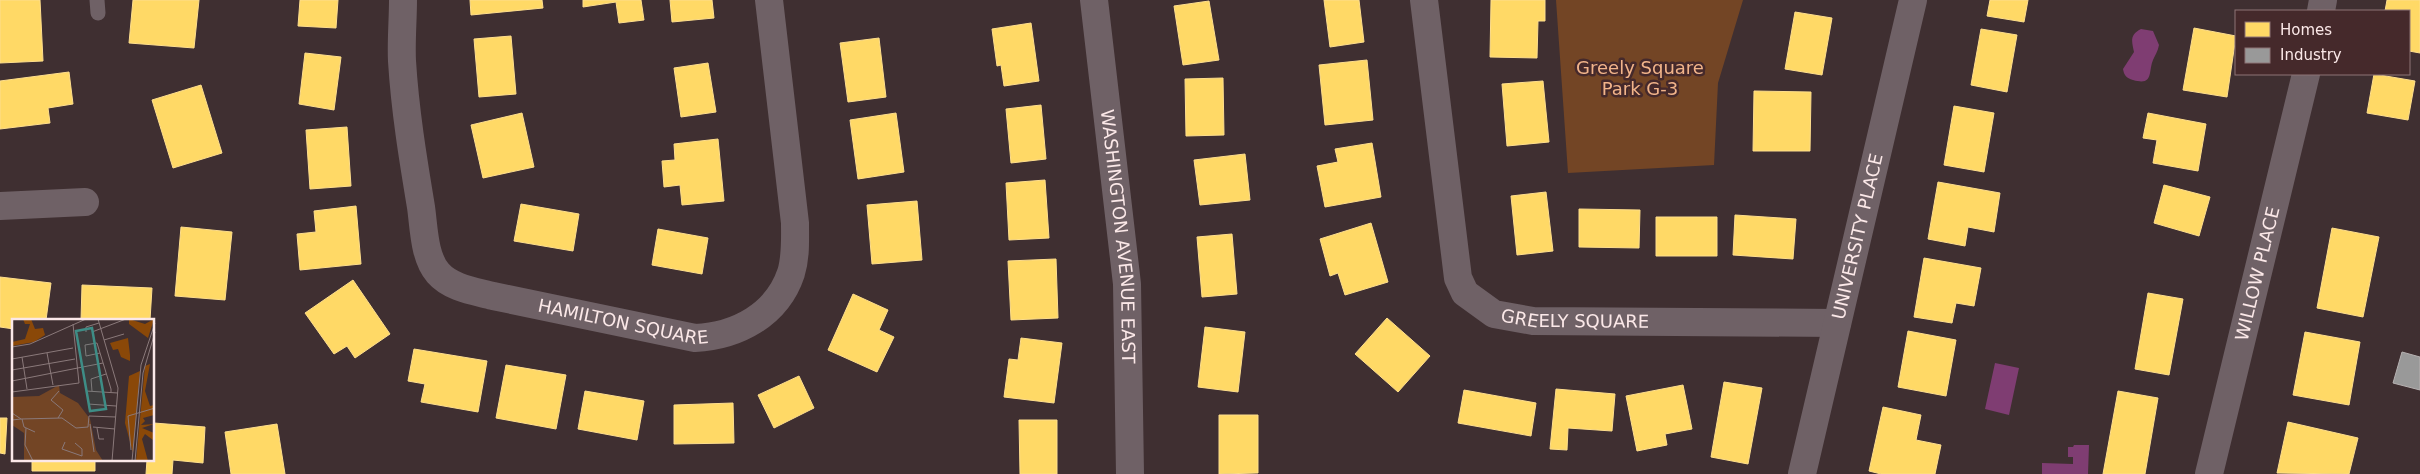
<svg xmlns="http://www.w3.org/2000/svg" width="2420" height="474" viewBox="0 0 2420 474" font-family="'DejaVu Sans',sans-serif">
	<rect width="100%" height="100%" fill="#3f2f31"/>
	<!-- green -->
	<path fill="#734525" d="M 1556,0 L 1743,0 L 1718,83 L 1714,165 L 1568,173 Z"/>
	<!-- water -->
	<path fill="#7f3d72" d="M 2141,29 L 2153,31 L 2159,45 C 2158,51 2155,55 2153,60 C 2148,72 2154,86 2133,80 C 2126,78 2124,75 2123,69 L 2134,52 C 2132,42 2129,35 2141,29 Z
		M 1995,363 L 2019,368 L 2009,415 L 1985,409 Z
		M 2074,445 L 2089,445 L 2088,474 L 2042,474 L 2042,463 L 2073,464 L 2073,457 L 2068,457 L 2068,447 L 2073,447 Z"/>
	<!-- homes -->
	<path fill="#ffd966" stroke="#fede8d" d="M 0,0 L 40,0 L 43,61 L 0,63 Z
		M 133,0 L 199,0 L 194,48 L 129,43 Z
		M 300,0 L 338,0 L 336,28 L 298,26 Z
		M 470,0 L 542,0 L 543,8 L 471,15 Z
		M 583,0 L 641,0 L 644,20 L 619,23 L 616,2 L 583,7 Z
		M 670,0 L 712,0 L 714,18 L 672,22 Z
		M 1324,0 L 1359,0 L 1364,42 L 1330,47 Z
		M 1491,0 L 1545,0 L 1545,21 L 1538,21 L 1537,58 L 1490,57 Z
		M 1990,0 L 2028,0 L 2024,22 L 1987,16 Z
		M 2387,0 L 2420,0 L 2420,53 L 2409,51 L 2409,11 L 2385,11 Z
		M 1209,1 L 1219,60 L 1183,65 L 1174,6 Z
		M 1795,12 L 1832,18 L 1822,75 L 1785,69 Z
		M 1031,23 L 1039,81 L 1004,86 L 1001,65 L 997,66 L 992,29 Z
		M 2194,28 L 2236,36 L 2227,97 L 2183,90 Z
		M 1981,29 L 2017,35 L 2007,92 L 1971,85 Z
		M 511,36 L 516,94 L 479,97 L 474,39 Z
		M 879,38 L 886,97 L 848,102 L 840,43 Z
		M 305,53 L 341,57 L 334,110 L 299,104 Z
		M 1367,60 L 1373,120 L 1325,125 L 1319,65 Z
		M 708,63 L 716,112 L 681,117 L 674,68 Z
		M 69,72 L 73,104 L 48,108 L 50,123 L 0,129 L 0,81 Z
		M 2374,74 L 2415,81 L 2408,120 L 2367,113 Z
		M 1223,78 L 1224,135 L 1186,136 L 1185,79 Z
		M 1543,81 L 1549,142 L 1507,146 L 1502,84 Z
		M 201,85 L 222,153 L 173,168 L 152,100 Z
		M 1754,91 L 1811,92 L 1810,151 L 1753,151 Z
		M 1041,105 L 1046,159 L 1011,163 L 1006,109 Z
		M 1954,106 L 1994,113 L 1984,172 L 1944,165 Z
		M 522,113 L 534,167 L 483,178 L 471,125 Z
		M 896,113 L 904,172 L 858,179 L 850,120 Z
		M 2148,113 L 2206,124 L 2198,171 L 2153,163 L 2157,140 L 2143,138 Z
		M 347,127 L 351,186 L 310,189 L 306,130 Z
		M 718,139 L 724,201 L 682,205 L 680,185 L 664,187 L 662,161 L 675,160 L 674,144 Z
		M 1372,143 L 1381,197 L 1325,207 L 1317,166 L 1338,162 L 1335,149 Z
		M 1245,154 L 1250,200 L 1200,205 L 1194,160 Z
		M 1045,180 L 1049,238 L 1009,240 L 1006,183 Z
		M 1938,182 L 2000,193 L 1994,232 L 1968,227 L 1965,246 L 1928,239 Z
		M 2164,185 L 2210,197 L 2199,236 L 2154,223 Z
		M 1546,192 L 1553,251 L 1517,255 L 1511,196 Z
		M 917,201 L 922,260 L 872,264 L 867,205 Z
		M 521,204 L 579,214 L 573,251 L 514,241 Z
		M 356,206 L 361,264 L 300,270 L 297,234 L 316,232 L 314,211 Z
		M 1579,209 L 1640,210 L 1639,248 L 1579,247 Z
		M 1735,215 L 1796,219 L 1793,259 L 1733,255 Z
		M 1656,217 L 1717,217 L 1717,256 L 1656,256 Z
		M 1371,223 L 1388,282 L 1345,295 L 1338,273 L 1330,276 L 1320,239 Z
		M 181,227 L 232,232 L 225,300 L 175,296 Z
		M 2332,228 L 2379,237 L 2363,317 L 2317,308 Z
		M 658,229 L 708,238 L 702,274 L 652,265 Z
		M 1232,234 L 1237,294 L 1202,297 L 1197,237 Z
		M 1924,258 L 1981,268 L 1974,306 L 1956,303 L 1952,323 L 1914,317 Z
		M 1056,259 L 1058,318 L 1011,320 L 1008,261 Z
		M 0,277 L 51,283 L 46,320 L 14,320 L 14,329 L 0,327 Z
		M 353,280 L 390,334 L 355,358 L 347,346 L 334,354 L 305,313 Z
		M 82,285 L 152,288 L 150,320 L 81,320 Z
		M 2148,293 L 2183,299 L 2169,375 L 2135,369 Z
		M 853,294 L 888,310 L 879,330 L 894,337 L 877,372 L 828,350 Z
		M 1387,318 L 1430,356 L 1398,392 L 1355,354 Z
		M 1205,327 L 1245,332 L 1238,392 L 1198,387 Z
		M 1908,331 L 1956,340 L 1946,396 L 1898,387 Z
		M 2305,332 L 2360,342 L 2349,405 L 2293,395 Z
		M 1021,338 L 1062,343 L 1054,403 L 1004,397 L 1009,359 L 1018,360 Z
		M 414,349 L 487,361 L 478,412 L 421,402 L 425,384 L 408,381 Z
		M 506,365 L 566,375 L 556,429 L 496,418 Z
		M 799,376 L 814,408 L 774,428 L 758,395 Z
		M 1724,382 L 1762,388 L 1748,464 L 1711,457 Z
		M 1683,385 L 1692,429 L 1665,434 L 1667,445 L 1637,451 L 1626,396 Z
		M 1556,389 L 1615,394 L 1612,431 L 1568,428 L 1567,450 L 1550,449 Z
		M 1464,390 L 1536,403 L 1531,436 L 1458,423 Z
		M 585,391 L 644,401 L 637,440 L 578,429 Z
		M 2118,391 L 2158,398 L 2145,474 L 2103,474 Z
		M 733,403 L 734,443 L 674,444 L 674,405 Z
		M 1883,407 L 1921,415 L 1916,440 L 1941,445 L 1935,474 L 1881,474 L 1869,471 Z
		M 1219,415 L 1258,415 L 1258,473 L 1219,474 Z
		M 0,418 L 7,418 L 5,454 L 0,453 Z
		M 1019,420 L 1057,420 L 1057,474 L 1020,474 Z
		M 2288,422 L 2358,438 L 2349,474 L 2277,473 Z
		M 154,423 L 205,427 L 203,463 L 173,460 L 172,474 L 146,474 L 147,460 L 154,460 Z
		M 277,424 L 285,474 L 231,474 L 225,432 Z
		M 32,460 L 95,460 L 95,471 L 32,471 Z"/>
	<!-- industry -->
	<path fill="#999" stroke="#b6b1b1" d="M 2402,352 L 2420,357 L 2420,390 L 2393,383 Z"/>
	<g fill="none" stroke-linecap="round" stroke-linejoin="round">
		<!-- lane -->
		<path stroke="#6f6166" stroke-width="15" d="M 97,0 L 98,13"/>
		<!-- street -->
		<g stroke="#6f6166" stroke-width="28">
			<path id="s1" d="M 403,0 C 403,20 401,41 402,61 C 405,110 413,159 421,207 C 424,228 424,257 438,273 C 451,288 474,291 493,296 L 695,338 C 737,336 777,315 791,273 C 796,257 795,240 795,223 L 769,0"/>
			<path id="s2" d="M 1094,0 L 1127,284 L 1130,474"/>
			<path id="s3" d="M 1424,0 L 1458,278 L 1465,293 L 1494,314 L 1533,321 L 1837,323"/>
			<path d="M 2321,11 L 2323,0"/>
			<path d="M 0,206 L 85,202"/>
			<path id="s4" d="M 1802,474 L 1913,0"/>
			<path id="s5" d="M 2209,474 L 2306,74"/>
		</g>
	</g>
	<g text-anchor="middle" stroke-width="5" stroke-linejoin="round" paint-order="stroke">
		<!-- park labels -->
		<g font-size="18" fill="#f2b48a" stroke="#45292b">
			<text x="1640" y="74">Greely Square<tspan x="1640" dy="21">Park G-3</tspan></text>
		</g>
		<!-- street labels -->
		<g font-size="18" fill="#fbe8e8" stroke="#45292b">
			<text dy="6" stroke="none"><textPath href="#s2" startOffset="238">WASHINGTON AVENUE EAST</textPath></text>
			<text dy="6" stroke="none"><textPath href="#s4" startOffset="244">UNIVERSITY PLACE</textPath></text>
			<text dy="6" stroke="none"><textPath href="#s5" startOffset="206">WILLOW PLACE</textPath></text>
			<text dy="6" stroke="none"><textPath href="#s3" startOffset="414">GREELY SQUARE</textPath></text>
			<text dy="6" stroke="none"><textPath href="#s1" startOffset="471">HAMILTON SQUARE</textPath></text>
		</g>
	</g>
	<!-- overview -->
	<g transform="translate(12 319)">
		<rect width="142" height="142" fill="#3f2f31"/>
		<path d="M 47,66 L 48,74 L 66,84 L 78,100 L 84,131 L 91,142 L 12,142 L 12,114 L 0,106 L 0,78 L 27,77 Z" fill="#734525"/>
		<path d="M 11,0 L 19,0 L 23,10 L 31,9 L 33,16 L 22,23 L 0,27 L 0,23 L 13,20 L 18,5 L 13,5 ZM 117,0 L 133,5 L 142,0 L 136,19 L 117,5 ZM 116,19 L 118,36 L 118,42 L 109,38 L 106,30 L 101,31 L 98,24 ZM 138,45 L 133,72 L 138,87 L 142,86 L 142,96 L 131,99 L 133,102 L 129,106 L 142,105 L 130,109 L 142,114 L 142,117 L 141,121 L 133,115 L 130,120 L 136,142 L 124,142 L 133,47 ZM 128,52 L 121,134 L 113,104 L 117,57 Z" fill="#8a4808"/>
		<path fill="none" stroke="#8a797a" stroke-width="1" d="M 86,0 L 106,69 L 100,142M 74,13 L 74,8 L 87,4M 80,13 L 114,0M 92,21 L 112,15M 0,28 L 18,25 L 74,0M 35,34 L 41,66M 88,34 L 74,37 L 73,26 L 85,24 L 99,70 L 99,73M 10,38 L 15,70M 0,40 L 61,29M 0,51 L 63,40M 0,62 L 91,44M 74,72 L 106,74M 80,72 L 79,60 L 94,55M 0,73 L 67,64 L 61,5M 76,85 L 104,87M 0,94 L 9,100 L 0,101M 46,99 L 51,91 L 39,81 L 47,72M 9,100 L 50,99 L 64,109 L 76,108 L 77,97 L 104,98M 10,100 L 12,108 L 23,113M 78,105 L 82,133M 81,108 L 103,110M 14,109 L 13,126 L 21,142M 85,109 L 87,120 L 92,120M 53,123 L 50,130 L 70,137 L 70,130 L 63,124M 119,131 L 116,97 L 143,89M 120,142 L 129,46 L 143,4M 123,142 L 131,54 L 143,13"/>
		<path fill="#3e8d86" fill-opacity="0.15" stroke="#3e8d86" stroke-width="2.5" d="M 80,9 L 94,90 L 78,92 L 64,12 Z"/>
		<rect width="142" height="142" fill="none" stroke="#fbe8e8" stroke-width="2.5"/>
	</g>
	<!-- legend -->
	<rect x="2235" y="10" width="175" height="65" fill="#45292b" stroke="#8e7577"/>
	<rect x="2245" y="22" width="25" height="15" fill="#ffd966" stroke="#8e7577"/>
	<text x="2280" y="35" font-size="15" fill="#fbe8e8">Homes</text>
	<rect x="2245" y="48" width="25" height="15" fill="#999999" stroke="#8e7577"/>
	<text x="2280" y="60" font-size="15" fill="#fbe8e8">Industry</text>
</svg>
